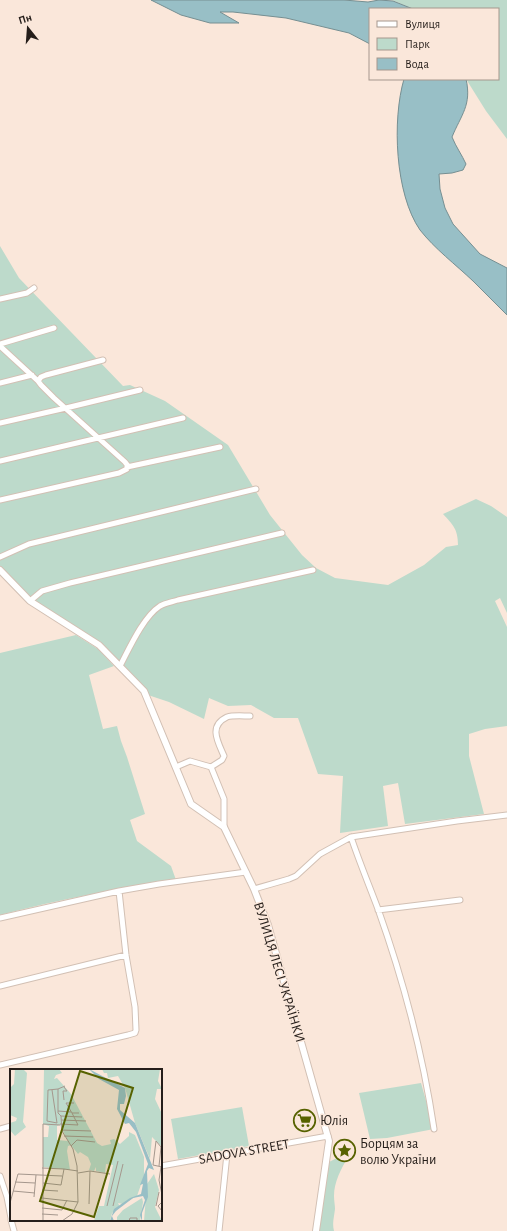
<svg xmlns="http://www.w3.org/2000/svg" width="507" height="1231" viewBox="0 0 507 1231" font-family="'Alegreya Sans',sans-serif">
	<rect width="100%" height="100%" fill="#fae7da"/>
	<!-- green -->
	<path fill="#bddacb" d="M 392,0 L 507,0 L 507,139 L 486,111 L 466,79 L 498,79 L 498,9 L 413,9 Z
		M 0,246 L 19,278 L 123,386 L 130,385 L 165,401 L 228,445 L 270,515 L 302,555 L 316,568 L 335,578 L 388,585 L 424,565 L 446,547 L 458,545 C 458,529 453,525 443,514 L 476,499 L 491,506 L 507,517 L 507,613 L 500,598 L 495,601 L 507,627 L 507,726 L 485,729 L 469,734 L 469,756 L 484,814 L 405,824 L 398,783 L 383,786 L 388,826 L 340,833 L 343,776 L 318,774 L 298,718 L 274,718 L 251,705 L 228,706 L 209,698 L 204,719 L 169,702 L 148,695 L 104,649 L 26,595 L 0,567 Z
		M 76,635 L 98,649 L 114,666 L 89,675 L 103,729 L 117,726 L 121,741 L 127,757 L 145,814 L 130,820 L 137,841 L 171,866 L 176,880 C 116,888 58,900 0,915 L 0,653 Z
		M 421,1083 L 434,1129 L 387,1138 L 370,1139 L 359,1093 Z
		M 242,1107 L 249,1146 L 178,1159 L 171,1119 Z
		M 348,1157 C 341,1169 334,1182 334,1196 C 334,1201 335,1205 335,1209 C 334,1218 332,1223 334,1231 L 319,1231 L 329,1162 L 337,1158 Z"/>
	<!-- water -->
	<path fill="#98bfc6" stroke="#768f92" d="M 151,0 L 344,0 L 368,2 L 379,0 L 393,1 L 413,9 L 370,9 L 370,44 L 349,33 L 286,18 L 233,12 L 220,12 L 239,23 L 210,23 L 181,15 Z
		M 404,79 L 466,79 C 472,105 461,115 452,137 C 456,147 462,155 466,164 L 463,170 L 452,173 L 439,174 L 440,189 L 445,208 L 453,224 L 480,254 L 507,268 L 507,315 C 496,304 484,292 473,281 C 455,264 435,249 420,230 C 395,194 392,120 404,79 Z"/>
	<g fill="none" stroke-linecap="round" stroke-linejoin="round">
		<defs>
			<path id="minor" d="M 0,299 L 27,293 L 34,288
				M 0,344 L 54,328
				M 0,346 L 38,381
				M 0,383 L 32,375
				M 0,423 L 66,408 L 140,390
				M 0,461 L 183,418
				M 127,467 L 220,447
				M 0,500 L 119,473 L 127,469 L 128,466 L 125,462 L 54,398 L 41,385 L 38,381 L 41,377 L 46,375 L 103,360
				M 0,557 L 29,544 L 256,489
				M 30,601 L 42,591 L 70,583 L 282,533
				M 120,666 C 129,649 143,617 160,606 C 165,603 172,602 178,600 L 313,570
				M 176,767 L 190,761 L 211,767 L 224,799 L 224,827
				M 211,767 L 222,760 L 224,756 C 218,742 208,726 227,717 C 233,715 243,716 250,716
				M 351,837 L 457,821 L 507,815
				M 254,889 L 289,879 L 296,876 L 320,854 L 351,837 C 359,861 369,885 378,909 C 403,979 423,1055 434,1129
				M 119,891 L 159,884 L 246,872
				M 378,910 L 460,900
				M 0,918 L 119,891 L 126,955 L 135,1007 L 136,1030 L 135,1033 L 128,1035 L 0,1065
				M 0,986 L 126,955
				M 0,1129 L 11,1126
				M 161,1166 L 328,1136
				M 0,1176 L 7,1197 L 11,1218
				M 11,1220 L 14,1231
				M 219,1231 L 227,1154"/>
			<path id="tertiary" d="M 0,570 L 30,601 L 99,645 L 144,691 L 191,804 L 224,827 L 254,889 L 268,925 L 329,1141 L 316,1231"/>
		</defs>
		<!-- minor casing -->
		<use href="#minor" stroke="#d2c0b4" stroke-width="7"/>
		<!-- tertiary casing -->
		<use href="#tertiary" stroke="#d2c0b4" stroke-width="8"/>
		<!-- minor -->
		<use href="#minor" stroke="#fff" stroke-width="5"/>
		<!-- tertiary -->
		<use href="#tertiary" stroke="#fff" stroke-width="6"/>
	</g>
	<!-- icons -->
	<defs>
		<symbol id="supermarket-ring" viewBox="-11 -11 22 22"><circle r="9.5" fill="#fae7da" stroke="#576200" stroke-width="1.5"/><path d="M-6-5.5h2.5l.6 2H6L4.5 2H-2.5L-4.4-4H-6ZM-1.5 3.2a1.3 1.3 0 1 0 .1 0ZM3 3.2a1.3 1.3 0 1 0 .1 0Z" fill="#576200"/></symbol>
		<symbol id="sight-ring" viewBox="-11 -11 22 22"><circle r="9.5" fill="#fae7da" stroke="#576200" stroke-width="1.5"/><path d="M0-6L1.8-2.2L6-1.7L2.9 1.2L3.7 5.4L0 3.3L-3.7 5.4L-2.9 1.2L-6-1.7L-1.8-2.2Z" fill="#576200"/></symbol>
	</defs>
	<g fill-rule="evenodd">
		<use href="#supermarket-ring" x="292" y="1108" width="25" height="25"/>
		<use href="#sight-ring" x="332" y="1138" width="25" height="25"/>
	</g>
	<g text-anchor="middle" stroke-width="3" stroke-linejoin="round" paint-order="stroke">
		<!-- street labels -->
		<g font-size="14" fill="#251e1a" stroke="#fae7da">
			<text transform="translate(280 972) rotate(73)" y="5">ВУЛИЦЯ ЛЕСІ УКРАЇНКИ</text>
			<text transform="translate(244 1151) rotate(-10)" y="5">SADOVA STREET</text>
		</g>
		<!-- poi labels -->
		<g font-size="14" fill="#251e1a" stroke="#fae7da" text-anchor="start">
			<text x="320" y="1125">Юлія</text>
			<text x="360" y="1148">Борцям за<tspan x="360" dy="16">волю України</tspan></text>
		</g>
	</g>
	<!-- overview -->
	<g transform="translate(10 1069)">
		<rect width="152" height="152" fill="#fae7da"/>
		<path d="M 5,0 L 13,0 L 17,4 L 13,53 L 16,58 L 5,67 L 0,61 L 0,54 L 6,52 L 7,49 L 0,46 L 0,19 L 4,15 ZM 34,0 L 49,0 L 52,4 L 46,6 L 44,10 L 47,9 L 61,25 L 87,74 L 92,77 L 101,75 L 100,71 L 104,70 L 110,75 L 119,67 L 119,63 L 125,66 L 134,88 L 134,107 L 127,127 L 113,135 L 108,134 L 110,138 L 102,144 L 100,152 L 84,152 L 89,137 L 94,137 L 103,96 L 96,95 L 95,104 L 86,102 L 86,98 L 84,102 L 79,101 L 81,95 L 78,88 L 70,83 L 68,85 L 61,76 L 58,77 L 57,82 L 60,101 L 33,98 L 33,68 L 38,68 L 39,57 L 33,55 ZM 50,56 L 58,72 L 47,71 L 47,57 ZM 92,0 L 150,0 L 148,12 L 152,20 L 147,20 L 145,30 L 152,45 L 152,78 L 142,68 L 140,90 L 125,54 L 115,19 L 108,7 L 98,9 L 97,4 L 94,4 ZM 144,105 L 149,121 L 145,138 L 152,152 L 134,152 L 137,115 ZM 132,129 L 133,133 L 130,152 L 107,152 L 107,148 L 113,141 Z" fill="#bddacb" fill-rule="evenodd"/>
		<path d="M 79,0 L 115,19 L 116,27 L 114,35 L 110,35 L 110,41 L 125,54 L 144,101 L 139,99 L 137,102 L 138,128 L 132,144 L 132,152 L 130,146 L 135,131 L 133,127 L 123,129 L 106,142 L 102,147 L 104,152 L 100,152 L 104,140 L 120,129 L 131,125 L 133,115 L 130,116 L 138,95 L 126,63 L 119,54 L 115,55 L 107,40 L 109,21 L 89,10 Z" fill="#98bfc6"/>
		<path fill="none" stroke="#a5978d" stroke-width="1" d="M 42,21 L 47,54 L 37,52 L 38,21 L 48,20M 54,31 L 53,22 L 57,22 L 54,18M 48,42 L 61,43M 62,44 L 56,34 L 64,34M 51,47 L 72,48M 51,51 L 76,52M 50,55 L 68,56 L 62,44 L 69,44M 51,61 L 81,62M 54,67 L 83,68M 146,72 L 143,96 L 152,98M 146,72 L 151,78 L 149,97M 61,77 L 67,71 L 85,73M 151,98 L 149,111 L 152,126M 32,99 L 54,100 L 51,116 L 33,114M 54,100 L 68,102M 80,102 L 100,105M 68,104 L 80,102 L 79,135M 5,113 L 25,114M 32,121 L 48,122M 3,122 L 25,124M 24,128 L 26,106M 32,129 L 68,133M 152,133 L 148,137 L 152,142M 0,134 L 8,105 L 52,107M 97,137 L 108,92M 103,137 L 113,95M 146,137 L 149,123M 32,139 L 52,141 L 57,131M 32,145 L 48,146M 33,152 L 33,55 L 50,56M 52,152 L 62,145 L 68,133 L 67,97 L 63,80 L 52,62 L 51,47 L 48,44 L 48,20 L 55,17M 119,152 L 120,149 L 127,149 L 127,152"/>
		<path fill="#576200" fill-opacity="0.15" stroke="#576200" stroke-width="2" d="M 70,2 L 123,19 L 84,148 L 30,132 Z"/>
		<rect width="152" height="152" fill="none" stroke="#251e1a" stroke-width="2"/>
	</g>
	<!-- legend -->
	<rect x="369" y="8" width="130" height="72" fill="#fae7da" stroke="#a5978d"/>
	<rect x="377" y="21" width="20" height="6" fill="#ffffff" stroke="#a5978d"/>
	<text x="405" y="28" font-size="12" fill="#251e1a">Вулиця</text>
	<rect x="377" y="38" width="20" height="12" fill="#bddacb" stroke="#a5978d"/>
	<text x="405" y="48" font-size="12" fill="#251e1a">Парк</text>
	<rect x="377" y="58" width="20" height="12" fill="#98bfc6" stroke="#a5978d"/>
	<text x="405" y="68" font-size="12" fill="#251e1a">Вода</text>
	<!-- north arrow -->
	<g transform="translate(28 28) rotate(343)" stroke="#fae7da" stroke-width="3" paint-order="stroke">
	<path d="M0-3L7 15L0 10L-7 15Z" fill="#251e1a"/>
	<text y="-6" font-size="11" font-weight="bold" text-anchor="middle" fill="#251e1a">Пн</text>
	</g>
</svg>
